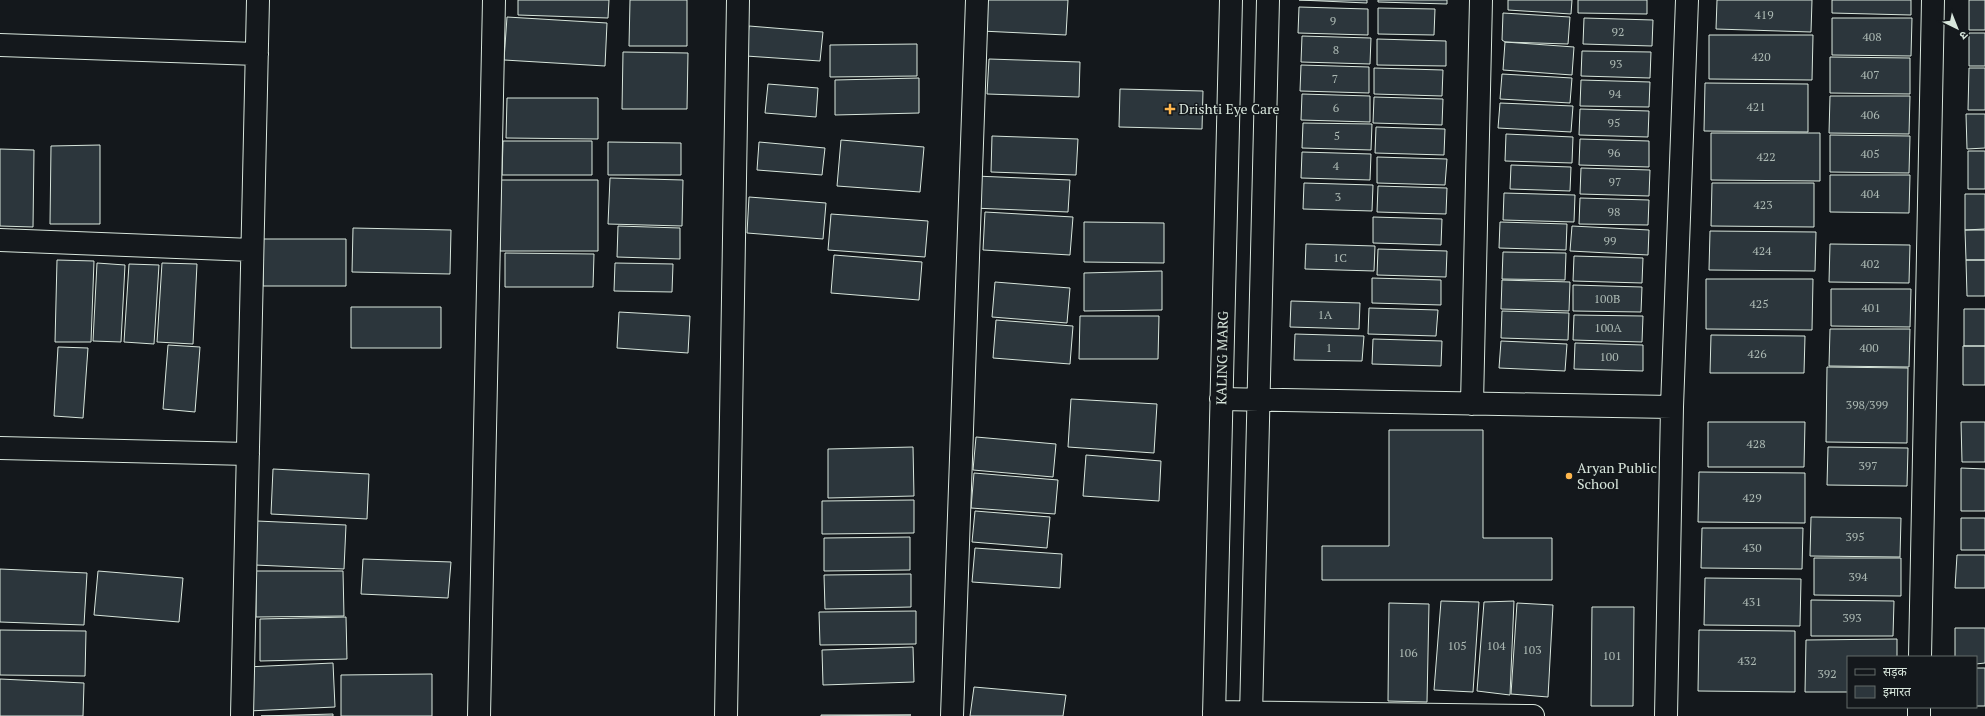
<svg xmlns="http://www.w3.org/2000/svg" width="1985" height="716" viewBox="0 0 1985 716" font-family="'PT Serif','Noto Sans Devanagari',serif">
	<rect width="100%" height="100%" fill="#14181c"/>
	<!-- building -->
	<path fill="#2c363c" stroke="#d8e6dc" d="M 518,0 L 609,0 L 608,18 L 518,15 Z
		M 630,0 L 687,0 L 687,46 L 629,46 Z
		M 983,0 L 1068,0 L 1066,35 L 981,31 Z
		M 1299,0 L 1367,0 L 1367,3 Z
		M 1378,0 L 1447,0 L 1447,4 L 1378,2 Z
		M 1508,0 L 1572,0 L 1571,14 L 1508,10 Z
		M 1578,0 L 1647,0 L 1647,14 L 1578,13 Z
		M 1717,0 L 1812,0 L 1811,32 L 1716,29 Z
		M 1832,0 L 1911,0 L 1911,15 L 1832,13 Z
		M 1969,0 L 1985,0 L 1985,30 L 1969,30 Z
		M 1299,7 L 1368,9 L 1368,35 L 1298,33 Z
		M 1378,8 L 1435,9 L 1434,35 L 1378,34 Z
		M 1503,13 L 1570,17 L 1568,44 L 1505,42 L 1502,40 Z
		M 507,17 L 607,23 L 605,66 L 504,60 Z
		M 1584,18 L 1653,20 L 1652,46 L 1583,44 Z
		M 1832,18 L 1912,18 L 1911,56 L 1832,55 Z
		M 749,26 L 823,32 L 820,61 L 746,56 Z
		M 1969,33 L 1985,33 L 1985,66 L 1969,66 Z
		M 1709,35 L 1813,35 L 1812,80 L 1709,79 Z
		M 1302,36 L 1371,38 L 1370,64 L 1301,62 Z
		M 1377,39 L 1446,41 L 1446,66 L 1377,65 Z
		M 1505,42 L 1574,47 L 1572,75 L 1503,70 Z
		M 917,44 L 917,76 L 830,77 L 830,45 Z
		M 1582,51 L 1651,52 L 1650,78 L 1581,76 Z
		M 623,52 L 688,53 L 687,109 L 622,109 Z
		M 1830,57 L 1910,58 L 1910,94 L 1830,93 Z
		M 989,59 L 1080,62 L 1079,97 L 987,94 Z
		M 1301,65 L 1369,67 L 1369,93 L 1300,91 Z
		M 1374,68 L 1443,70 L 1442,96 L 1374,94 Z
		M 1969,68 L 1985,68 L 1985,110 L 1968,110 Z
		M 1502,74 L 1572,78 L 1570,103 L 1500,99 Z
		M 919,78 L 919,113 L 835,115 L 835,80 Z
		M 1581,80 L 1650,82 L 1649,107 L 1580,106 Z
		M 1705,83 L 1808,84 L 1808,132 L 1704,131 Z
		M 768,84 L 818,88 L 816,117 L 765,113 Z
		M 1120,89 L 1203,91 L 1202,129 L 1119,127 Z
		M 1302,94 L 1370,96 L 1370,122 L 1301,120 Z
		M 1830,96 L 1910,96 L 1909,134 L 1829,133 Z
		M 1374,97 L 1443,99 L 1442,125 L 1373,123 Z
		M 507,98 L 598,98 L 598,139 L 506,138 Z
		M 1500,103 L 1573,106 L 1571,132 L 1498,128 Z
		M 1580,109 L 1649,111 L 1648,137 L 1579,135 Z
		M 1966,114 L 1985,114 L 1985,148 L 1967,149 Z
		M 1303,123 L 1372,124 L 1371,150 L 1302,148 Z
		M 1376,127 L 1445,129 L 1444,155 L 1375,153 Z
		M 1711,133 L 1820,133 L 1820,181 L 1711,180 Z
		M 1506,134 L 1573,137 L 1572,163 L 1505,161 Z
		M 1830,135 L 1910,136 L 1909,173 L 1830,172 Z
		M 992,136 L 1078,139 L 1076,175 L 991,172 Z
		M 1580,139 L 1649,141 L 1649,167 L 1579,165 Z
		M 841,140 L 924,147 L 920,192 L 837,186 Z
		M 503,141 L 592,141 L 592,175 L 502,175 Z
		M 608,142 L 681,143 L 681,175 L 608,175 Z
		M 759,142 L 825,148 L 822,175 L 757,170 Z
		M 100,145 L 100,224 L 50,224 L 51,146 Z
		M 0,149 L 34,150 L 33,227 L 0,226 Z
		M 1968,151 L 1985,151 L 1985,189 L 1968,189 Z
		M 1302,152 L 1371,154 L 1370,180 L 1301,178 Z
		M 1377,157 L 1447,159 L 1445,185 L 1377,183 Z
		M 1511,165 L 1571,167 L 1570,191 L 1510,189 Z
		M 1581,168 L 1650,170 L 1649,196 L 1580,194 Z
		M 1830,175 L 1910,175 L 1909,213 L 1830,212 Z
		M 975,176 L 1070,180 L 1068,212 L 973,208 Z
		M 610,178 L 683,180 L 682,226 L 608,224 Z
		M 501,180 L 598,180 L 598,251 L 500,251 Z
		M 1304,183 L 1373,185 L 1372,211 L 1303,209 Z
		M 1712,183 L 1814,183 L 1814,227 L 1711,226 Z
		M 1378,186 L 1447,188 L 1446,214 L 1377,212 Z
		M 1504,193 L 1575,195 L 1574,222 L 1503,220 Z
		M 1965,194 L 1985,194 L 1985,229 L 1965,230 Z
		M 749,197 L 826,203 L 823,239 L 747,233 Z
		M 1580,198 L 1649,200 L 1648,225 L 1579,224 Z
		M 985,212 L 1073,217 L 1070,255 L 983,250 Z
		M 831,214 L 928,221 L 925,257 L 828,250 Z
		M 1373,217 L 1442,219 L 1441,245 L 1373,243 Z
		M 1084,222 L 1164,223 L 1164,263 L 1084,262 Z
		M 1500,222 L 1567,224 L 1566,250 L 1499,248 Z
		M 618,226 L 680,228 L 680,259 L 617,257 Z
		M 1572,226 L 1649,230 L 1648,255 L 1570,251 Z
		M 353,228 L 451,230 L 450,274 L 352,272 Z
		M 1965,230 L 1985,230 L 1985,260 L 1966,260 Z
		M 1710,231 L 1816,232 L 1815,271 L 1709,270 Z
		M 263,239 L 346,239 L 346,286 L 263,286 Z
		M 1306,244 L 1375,246 L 1374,271 L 1305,269 Z
		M 1830,244 L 1910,245 L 1909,283 L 1829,282 Z
		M 1378,249 L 1447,251 L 1446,277 L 1377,275 Z
		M 1503,252 L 1566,253 L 1565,280 L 1502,279 Z
		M 505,253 L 594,254 L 593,287 L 505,287 Z
		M 834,255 L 922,262 L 919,300 L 831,293 Z
		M 1574,256 L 1643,258 L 1642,283 L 1573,281 Z
		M 57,260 L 94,261 L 91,342 L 55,342 Z
		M 1966,260 L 1985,260 L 1985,296 L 1967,296 Z
		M 97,263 L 125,265 L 121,342 L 93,341 Z
		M 162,263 L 197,264 L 193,344 L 157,342 Z
		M 615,263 L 673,264 L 672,292 L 614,291 Z
		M 129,264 L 159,265 L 154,344 L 124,342 Z
		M 1162,271 L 1162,310 L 1084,311 L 1084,273 Z
		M 1372,278 L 1441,280 L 1441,305 L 1372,303 Z
		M 1706,279 L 1813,279 L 1812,330 L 1706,329 Z
		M 1502,280 L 1570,282 L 1569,311 L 1501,309 Z
		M 995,282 L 1070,288 L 1067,323 L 992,317 Z
		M 1573,285 L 1642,287 L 1641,312 L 1573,311 Z
		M 1831,289 L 1911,289 L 1910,327 L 1831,326 Z
		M 1291,301 L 1360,303 L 1359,329 L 1290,327 Z
		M 351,307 L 441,307 L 441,348 L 351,348 Z
		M 1369,308 L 1438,310 L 1436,336 L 1368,334 Z
		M 1964,309 L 1985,309 L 1985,346 L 1964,346 Z
		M 1502,311 L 1569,313 L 1568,340 L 1501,338 Z
		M 619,312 L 690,316 L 688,353 L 617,348 Z
		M 1574,315 L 1643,316 L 1642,342 L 1573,340 Z
		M 1080,316 L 1159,316 L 1158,359 L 1079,359 Z
		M 996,320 L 1073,326 L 1070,364 L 993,358 Z
		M 1830,329 L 1910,329 L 1909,367 L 1829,366 Z
		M 1295,334 L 1364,336 L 1362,361 L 1294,360 Z
		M 1711,335 L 1805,336 L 1804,373 L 1710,373 Z
		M 1373,339 L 1442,341 L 1441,366 L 1372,364 Z
		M 1501,341 L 1567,344 L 1565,371 L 1499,368 Z
		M 1575,343 L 1643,345 L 1643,371 L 1574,369 Z
		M 168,345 L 200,347 L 195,412 L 163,409 Z
		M 1963,346 L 1985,346 L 1985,385 L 1963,385 Z
		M 58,347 L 88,348 L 83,418 L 54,416 Z
		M 1827,367 L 1908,368 L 1907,443 L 1826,442 Z
		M 1071,399 L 1157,404 L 1154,453 L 1068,447 Z
		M 1708,422 L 1805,422 L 1804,467 L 1708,467 Z
		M 1961,422 L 1985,422 L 1985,462 L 1962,462 Z
		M 1389,430 L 1483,430 L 1483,538 L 1552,538 L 1552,580 L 1322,580 L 1322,546 L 1389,546 Z
		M 976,437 L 1056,444 L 1053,477 L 973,470 Z
		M 913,447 L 914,496 L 828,498 L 828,449 Z
		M 1828,447 L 1908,448 L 1907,486 L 1827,485 Z
		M 1086,455 L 1161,461 L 1159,501 L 1083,496 Z
		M 1961,468 L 1985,469 L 1985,511 L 1961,511 Z
		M 273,469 L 369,474 L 367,519 L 271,514 Z
		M 1699,472 L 1805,473 L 1805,523 L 1698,522 Z
		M 974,473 L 1058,480 L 1055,514 L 971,508 Z
		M 914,500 L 914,533 L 822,534 L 822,501 Z
		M 975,511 L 1050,517 L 1047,548 L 972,542 Z
		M 1811,517 L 1901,518 L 1900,557 L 1810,556 Z
		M 1961,518 L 1985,518 L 1985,550 L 1961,550 Z
		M 257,521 L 346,525 L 344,569 L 255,565 Z
		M 1702,528 L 1803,528 L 1802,569 L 1701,568 Z
		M 910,537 L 910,570 L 824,571 L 824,538 Z
		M 975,548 L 1062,554 L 1060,588 L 972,582 Z
		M 1957,555 L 1985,555 L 1985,588 L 1955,588 Z
		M 1814,558 L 1901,558 L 1901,596 L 1814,595 Z
		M 363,559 L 451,562 L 448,598 L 361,594 Z
		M 0,569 L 87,573 L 84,625 L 0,622 Z
		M 98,571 L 183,578 L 179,622 L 94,615 Z
		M 256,571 L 343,571 L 344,616 L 256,617 Z
		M 911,574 L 911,607 L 825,609 L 824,575 Z
		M 1705,578 L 1801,579 L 1800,626 L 1704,625 Z
		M 1811,600 L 1894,601 L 1893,636 L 1811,636 Z
		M 1441,601 L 1479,602 L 1473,692 L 1434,690 Z
		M 1514,601 L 1510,695 L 1477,691 L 1484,602 Z
		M 1389,603 L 1429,604 L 1427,702 L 1388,701 Z
		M 1517,603 L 1553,605 L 1548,697 L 1511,694 Z
		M 1592,607 L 1634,607 L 1633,706 L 1591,706 Z
		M 916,611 L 916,644 L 820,645 L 819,612 Z
		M 346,617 L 347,659 L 260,661 L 260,619 Z
		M 1955,628 L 1985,628 L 1985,663 L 1976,664 L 1976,657 L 1955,657 Z
		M 0,630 L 86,631 L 85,676 L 0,675 Z
		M 1699,630 L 1795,631 L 1795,692 L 1698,691 Z
		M 1897,639 L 1897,657 L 1848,657 L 1848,692 L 1805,692 L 1806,640 Z
		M 913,647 L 914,682 L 823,685 L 822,650 Z
		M 333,663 L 335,707 L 248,711 L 246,667 Z
		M 1976,668 L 1985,668 L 1985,706 L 1976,706 Z
		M 432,674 L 432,716 L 341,716 L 341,675 Z
		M 0,679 L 84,683 L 83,716 L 0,716 Z
		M 974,687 L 1066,695 L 1063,716 L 970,716 Z
		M 333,714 L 333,716 L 261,716 Z
		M 821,715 L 911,715 L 821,716 Z"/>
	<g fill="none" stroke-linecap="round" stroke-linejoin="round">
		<defs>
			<path id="street" d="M 0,45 L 257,54
				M 0,240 L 252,250
				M 1221,399 L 1672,407
				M 1472,404 L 1481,0
				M 0,448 L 248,454
				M 1920,657 L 1933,0
				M 1214,712 L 1533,716
				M 242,716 L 258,0
				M 479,716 L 494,0
				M 726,716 L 738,0
				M 952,716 L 977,0
				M 1214,716 L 1231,0
				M 1251,716 L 1268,0
				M 1666,716 L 1672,407 L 1687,0
				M 1919,716 L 1919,707"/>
		</defs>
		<!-- street casing -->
		<use href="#street" stroke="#d8e6dc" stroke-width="24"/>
		<!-- street -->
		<use href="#street" stroke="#14181c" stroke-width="22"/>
	</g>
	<!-- markers -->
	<g fill="#ffb74d" stroke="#14181c" stroke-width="1.5">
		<path d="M1168 103h4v4h4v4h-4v4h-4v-4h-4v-4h4z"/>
		<circle cx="1569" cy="476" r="4"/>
	</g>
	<g text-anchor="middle" stroke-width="3" stroke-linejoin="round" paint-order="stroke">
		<!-- number labels -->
		<g font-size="12" fill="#adbab4">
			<text x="1764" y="19">419</text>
			<text x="1333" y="25">9</text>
			<text x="1618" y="36">92</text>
			<text x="1872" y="41">408</text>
			<text x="1336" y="54">8</text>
			<text x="1761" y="61">420</text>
			<text x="1616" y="68">93</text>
			<text x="1870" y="79">407</text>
			<text x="1335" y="83">7</text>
			<text x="1615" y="98">94</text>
			<text x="1756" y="111">421</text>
			<text x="1336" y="112">6</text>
			<text x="1870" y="119">406</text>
			<text x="1614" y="127">95</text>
			<text x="1337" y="140">5</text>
			<text x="1614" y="157">96</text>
			<text x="1870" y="158">405</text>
			<text x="1766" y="161">422</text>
			<text x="1336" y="170">4</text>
			<text x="1615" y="186">97</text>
			<text x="1870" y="198">404</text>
			<text x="1338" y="201">3</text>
			<text x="1763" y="209">423</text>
			<text x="1614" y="216">98</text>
			<text x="1610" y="245">99</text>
			<text x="1762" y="255">424</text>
			<text x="1340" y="262">1C</text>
			<text x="1870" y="268">402</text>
			<text x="1607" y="303">100B</text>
			<text x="1759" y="308">425</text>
			<text x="1871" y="312">401</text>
			<text x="1325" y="319">1A</text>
			<text x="1608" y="332">100A</text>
			<text x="1329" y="352">1</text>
			<text x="1869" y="352">400</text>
			<text x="1757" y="358">426</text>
			<text x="1609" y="361">100</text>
			<text x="1867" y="409">398/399</text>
			<text x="1756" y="448">428</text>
			<text x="1868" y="470">397</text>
			<text x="1752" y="502">429</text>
			<text x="1855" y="541">395</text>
			<text x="1752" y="552">430</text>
			<text x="1858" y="581">394</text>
			<text x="1752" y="606">431</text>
			<text x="1852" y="622">393</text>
			<text x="1457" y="650">105</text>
			<text x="1496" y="650">104</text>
			<text x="1532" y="654">103</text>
			<text x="1408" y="657">106</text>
			<text x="1612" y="660">101</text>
			<text x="1747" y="665">432</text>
			<text x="1827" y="678">392</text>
		</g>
		<!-- poi labels -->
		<g font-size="14" fill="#d8e6dc" stroke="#14181c" text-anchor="start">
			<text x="1179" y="114">Drishti Eye Care</text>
			<text x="1577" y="473">Aryan Public<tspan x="1577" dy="16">School</tspan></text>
		</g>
		<!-- street labels -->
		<g font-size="14" fill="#d8e6dc" stroke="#14181c">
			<text transform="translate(1222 358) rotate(-89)" y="5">KALING MARG</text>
		</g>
	</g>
	<!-- legend -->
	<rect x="1847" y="656" width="130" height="52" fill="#14181c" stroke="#626a69"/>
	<rect x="1855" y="669" width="20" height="6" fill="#14181c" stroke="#626a69"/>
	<text x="1883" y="676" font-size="12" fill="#d8e6dc">सड़क</text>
	<rect x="1855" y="686" width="20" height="12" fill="#2c363c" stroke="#626a69"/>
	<text x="1883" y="696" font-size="12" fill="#d8e6dc">इमारत</text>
	<!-- north arrow -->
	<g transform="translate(1957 28) rotate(137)" stroke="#14181c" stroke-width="3" paint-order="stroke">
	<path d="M0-3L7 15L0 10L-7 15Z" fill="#d8e6dc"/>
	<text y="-6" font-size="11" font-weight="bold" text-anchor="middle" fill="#d8e6dc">उ</text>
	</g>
</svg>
